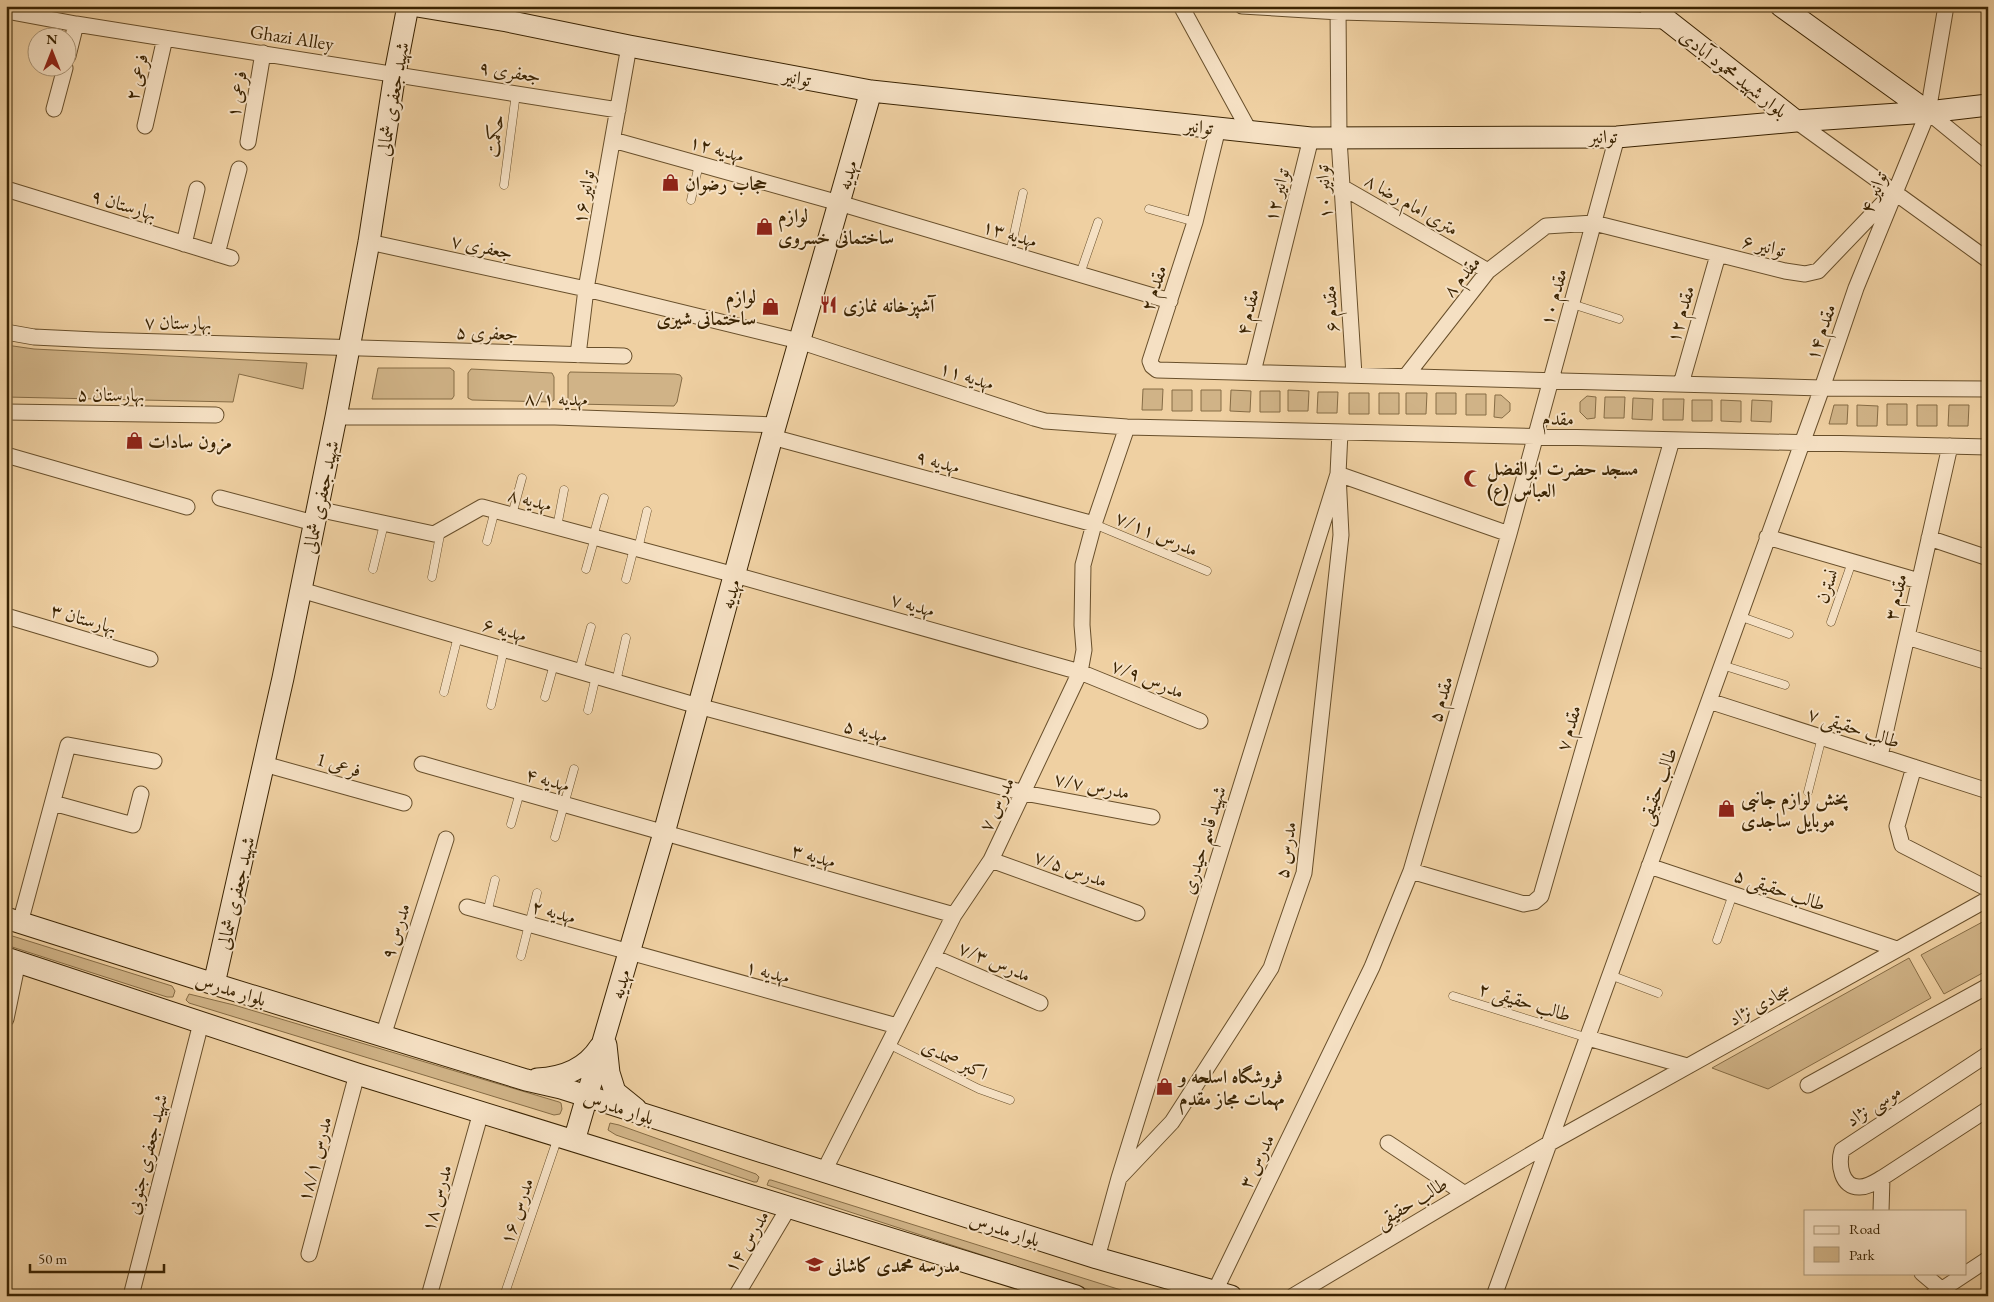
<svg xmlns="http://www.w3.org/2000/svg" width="1994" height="1302" viewBox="0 0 1994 1302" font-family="'EB Garamond',Amiri,serif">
	<rect width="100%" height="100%" fill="#efd0a2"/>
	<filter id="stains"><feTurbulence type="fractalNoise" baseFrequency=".004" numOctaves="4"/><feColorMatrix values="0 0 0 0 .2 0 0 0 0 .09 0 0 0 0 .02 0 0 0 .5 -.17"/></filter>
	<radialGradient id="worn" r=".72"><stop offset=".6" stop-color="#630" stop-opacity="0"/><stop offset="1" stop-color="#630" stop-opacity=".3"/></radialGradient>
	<!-- green -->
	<path fill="#d0b387" stroke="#866c45" d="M 6,345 L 34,349 L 307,363 L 303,389 L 239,374 L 233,402 L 6,397 Z
		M 378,368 L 450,368 L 454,371 L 454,396 L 452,399 L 372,399 Z
		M 471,369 L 552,373 L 554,377 L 554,400 L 551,402 L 472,400 L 468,398 L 468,373 Z
		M 570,372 L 675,374 L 680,375 L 682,378 L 677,402 L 674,406 L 574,404 L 568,400 L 568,375 Z
		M 1143,389 L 1163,389 L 1162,410 L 1142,410 Z
		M 1172,390 L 1192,390 L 1192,411 L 1172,411 Z
		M 1201,390 L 1221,390 L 1221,411 L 1201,411 Z
		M 1231,390 L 1251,391 L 1250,412 L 1230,411 Z
		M 1288,390 L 1309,391 L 1308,411 L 1288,411 Z
		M 1260,391 L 1280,391 L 1280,412 L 1260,412 Z
		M 1318,392 L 1338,392 L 1337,413 L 1317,413 Z
		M 1349,393 L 1369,393 L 1369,414 L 1349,414 Z
		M 1379,393 L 1399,393 L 1399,414 L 1379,414 Z
		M 1406,393 L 1427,393 L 1426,414 L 1406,414 Z
		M 1436,393 L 1456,393 L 1456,414 L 1436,414 Z
		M 1466,394 L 1486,394 L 1486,415 L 1466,415 Z
		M 1495,395 L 1501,395 L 1510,403 L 1510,411 L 1502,418 L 1494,417 Z
		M 1587,396 L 1596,397 L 1595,418 L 1587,419 L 1580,412 L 1580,402 Z
		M 1605,397 L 1625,397 L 1624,418 L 1604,418 Z
		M 1633,398 L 1653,399 L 1652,420 L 1632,419 Z
		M 1663,399 L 1684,399 L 1683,420 L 1663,420 Z
		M 1692,400 L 1712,400 L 1712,421 L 1692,421 Z
		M 1721,400 L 1741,401 L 1741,422 L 1721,421 Z
		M 1752,400 L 1772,401 L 1771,422 L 1751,421 Z
		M 1887,404 L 1907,404 L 1907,425 L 1887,425 Z
		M 1834,405 L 1848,405 L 1847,424 L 1829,424 Z
		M 1857,405 L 1878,406 L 1877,426 L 1857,426 Z
		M 1917,405 L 1937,405 L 1937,426 L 1917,426 Z
		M 1949,405 L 1969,405 L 1968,426 L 1948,426 Z
		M 1988,919 L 1988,970 L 1944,994 L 1921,955 Z
		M 6,934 L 172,986 L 175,991 L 173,997 L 167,997 L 6,945 Z
		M 1909,958 L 1931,998 L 1768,1089 L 1712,1068 Z
		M 189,994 L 234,1005 L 559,1102 L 561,1103 L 562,1109 L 560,1114 L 554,1115 L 189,1003 L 186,1000 Z
		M 610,1123 L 619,1125 L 756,1174 L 759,1177 L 757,1182 L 754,1182 L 616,1135 L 608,1130 Z
		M 769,1180 L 771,1180 L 1140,1296 L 1108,1296 L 767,1185 Z"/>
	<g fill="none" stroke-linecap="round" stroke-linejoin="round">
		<defs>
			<path id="lane" d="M 504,185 L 516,93
				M 691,200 L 699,164
				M 1149,209 L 1195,222
				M 1010,253 L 1023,193
				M 1080,274 L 1098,222
				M 1572,304 L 1619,319
				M 512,515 L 522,478
				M 1094,524 L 1207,571
				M 557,527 L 564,490
				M 593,537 L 604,498
				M 487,541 L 495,510
				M 638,549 L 647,511
				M 373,569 L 384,524
				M 586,569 L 595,537
				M 432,577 L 441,530
				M 626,579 L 634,548
				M 1739,616 L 1789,634
				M 1831,622 L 1852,562
				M 1722,665 L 1785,685
				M 579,671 L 591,627
				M 616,682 L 626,638
				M 444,692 L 458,636
				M 545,697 L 554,664
				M 491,705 L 504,649
				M 588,710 L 596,676
				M 1808,792 L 1822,737
				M 511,824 L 520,792
				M 555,837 L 574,769
				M 487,913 L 495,880
				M 1717,940 L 1733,894
				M 521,956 L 537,893
				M 1610,975 L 1658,993
				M 1453,996 L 1588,1038
				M 888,1044 L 979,1089 L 1010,1100
				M 504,1296 L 558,1137"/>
			<path id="street" d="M 1181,6 L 1250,132
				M 1242,6 L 1339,12 L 1668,21
				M 1338,6 L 1339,139 L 1354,375
				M 6,11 L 76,24 L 618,110
				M 68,56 L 76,24
				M 54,109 L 65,68
				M 1928,112 L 1988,161
				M 1796,121 L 1988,260
				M 145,126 L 165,38
				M 1218,128 L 1195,222 L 1150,361 L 1152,366 L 1157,370 L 1822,388 L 1988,389
				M 613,140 L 839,203 L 1170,301
				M 248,142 L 263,53
				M 1342,187 L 1488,271
				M 6,189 L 231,258
				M 369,242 L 586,289 L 799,341 L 1034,418 L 1045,421 L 1127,427 L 1988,447
				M 184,244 L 197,189
				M 217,254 L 239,169
				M 6,332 L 34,337 L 96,340 L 624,356
				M 578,355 L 586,289 L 629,46
				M 1253,372 L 1311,138
				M 1406,376 L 1488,271 L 1546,226 L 1594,223 L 1785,271 L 1805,274 L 1818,271 L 1888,198
				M 1681,384 L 1718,255
				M 6,412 L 216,415
				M 336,417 L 555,417 L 776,425
				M 772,437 L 1094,524
				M 6,455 L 187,507
				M 220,498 L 314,523
				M 317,509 L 434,534 L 482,507 L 735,575 L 1080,672 L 1200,721
				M 1767,537 L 1919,581
				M 1929,538 L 1988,558
				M 301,590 L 698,706 L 1024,793 L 1152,817
				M 6,616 L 150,659
				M 1907,637 L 1988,662
				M 1709,701 L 1988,791
				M 1880,756 L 1950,446
				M 264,764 L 404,803
				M 422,764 L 954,915
				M 1914,767 L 1897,826 L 1902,845 L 1988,889
				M 53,803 L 133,825 L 141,794
				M 991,860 L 1137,913
				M 1649,866 L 1897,949
				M 1411,871 L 1524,904 L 1534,902 L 1541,896 L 1672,440
				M 467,907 L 897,1026
				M 20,923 L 68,745 L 154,761
				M 933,957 L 1040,1003
				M 6,1019 L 18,961
				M 383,1036 L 446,839
				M 1588,1038 L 1687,1066
				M 1988,1054 L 1842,1150 C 1838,1164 1841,1188 1860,1187 C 1868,1187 1875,1182 1882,1178 L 1988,1109
				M 1808,1085 L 1988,986
				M 1388,1143 L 1465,1194
				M 824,1171 L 954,915 L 991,860 L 1080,672 L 1084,650 L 1082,625 L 1083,565 L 1094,524 L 1127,427
				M 1119,1178 L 1172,1122 L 1271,968 L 1304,873 L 1341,535 L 1338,474 L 1509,534
				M 1881,1211 L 1882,1178
				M 309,1254 L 357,1074
				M 1097,1258 L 1119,1178 L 1338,474 L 1340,432
				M 1922,1273 L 1941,1289
				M 1215,1291 L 1372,967 L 1411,871 L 1509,534 L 1617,137
				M 131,1296 L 201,1023
				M 429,1296 L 481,1112
				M 736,1296 L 789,1207
				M 1293,1296 L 1550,1143 L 1988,899
				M 1494,1296 L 1822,388 L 1856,288 L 1928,112 L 1946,6
				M 1932,1296 L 1988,1259"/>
			<path id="secondary" d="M 417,6 L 507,21 L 629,46 L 871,91 L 1311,138 L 1617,137 L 1796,121 L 1928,112 L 1988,105
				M 1649,6 L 1796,121
				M 1781,6 L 1928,112
				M 6,918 L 214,984 L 526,1080 L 561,1088 L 1097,1258 L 1231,1296
				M 6,958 L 357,1074 L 1076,1296
				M 214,984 L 283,678 L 336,417 L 369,242 L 395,73 L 408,6
				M 606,1045 L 609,1073 L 615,1092 L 636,1109
				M 537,1079 C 562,1078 586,1069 600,1047
				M 574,1141 L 664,833 L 772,437 L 871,91"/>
		</defs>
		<!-- lane casing -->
		<use href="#lane" stroke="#684f2b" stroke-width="9"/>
		<!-- street casing -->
		<use href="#street" stroke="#684f2b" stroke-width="17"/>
		<!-- secondary casing -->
		<use href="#secondary" stroke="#3b2403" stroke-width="23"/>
		<!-- lane -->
		<use href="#lane" stroke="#f5e0c3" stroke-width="8"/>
		<!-- street -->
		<use href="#street" stroke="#f5e0c3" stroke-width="15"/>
		<!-- secondary -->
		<use href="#secondary" stroke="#f5e0c3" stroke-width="21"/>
	</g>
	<!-- icons -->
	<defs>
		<symbol id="shop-bare" viewBox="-9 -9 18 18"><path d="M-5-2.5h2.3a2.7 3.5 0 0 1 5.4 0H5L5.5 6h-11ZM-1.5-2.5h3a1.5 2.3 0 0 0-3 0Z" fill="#8f2418" stroke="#f5e0c3" stroke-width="2.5" paint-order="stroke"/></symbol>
		<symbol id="restaurant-bare" viewBox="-9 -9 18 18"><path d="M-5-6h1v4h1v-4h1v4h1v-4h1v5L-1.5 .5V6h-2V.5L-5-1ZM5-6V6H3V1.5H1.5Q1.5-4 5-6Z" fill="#8f2418" stroke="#f5e0c3" stroke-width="2.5" paint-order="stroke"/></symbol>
		<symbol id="mosque-bare" viewBox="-9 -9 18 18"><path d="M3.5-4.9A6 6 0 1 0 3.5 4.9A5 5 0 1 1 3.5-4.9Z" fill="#8f2418" stroke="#f5e0c3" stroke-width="2.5" paint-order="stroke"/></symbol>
		<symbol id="school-bare" viewBox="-9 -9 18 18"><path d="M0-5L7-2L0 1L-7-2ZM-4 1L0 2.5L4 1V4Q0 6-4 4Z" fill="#8f2418" stroke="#f5e0c3" stroke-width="2.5" paint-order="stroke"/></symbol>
	</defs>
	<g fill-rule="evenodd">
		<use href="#shop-bare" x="658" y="170" width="25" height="25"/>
		<use href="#shop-bare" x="752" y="214" width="25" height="25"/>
		<use href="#restaurant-bare" x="816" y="292" width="25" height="25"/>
		<use href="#shop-bare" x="758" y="294" width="25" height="25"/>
		<use href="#shop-bare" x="122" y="428" width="25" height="25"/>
		<use href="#mosque-bare" x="1460" y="466" width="25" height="25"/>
		<use href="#shop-bare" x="1714" y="796" width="25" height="25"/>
		<use href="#shop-bare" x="1152" y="1074" width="25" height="25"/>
		<use href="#school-bare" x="802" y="1252" width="25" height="25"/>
	</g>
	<g text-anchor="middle" stroke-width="4" stroke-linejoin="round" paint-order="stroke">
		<!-- street labels -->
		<g font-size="19" fill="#3b2403" stroke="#f5e0c3">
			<text transform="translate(292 37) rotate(9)" y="7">Ghazi Alley</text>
			<text transform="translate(510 71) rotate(9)" y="7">جعفری ۹</text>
			<text transform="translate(1734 73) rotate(38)" y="7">بلوار شهید محمود آبادی</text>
			<text transform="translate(136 77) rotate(-77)" y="7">فرعی ۲</text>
			<text transform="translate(797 77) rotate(11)" y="7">توانیر</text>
			<text transform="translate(236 94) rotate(-80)" y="7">فرعی ۱</text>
			<text transform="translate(392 99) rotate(-80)" y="7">شهید جعفری شمالی</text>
			<text transform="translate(1199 126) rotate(6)" y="7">توانیر</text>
			<text transform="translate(494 136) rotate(-82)" y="7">حکمت</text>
			<text transform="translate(1603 136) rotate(-1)" y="7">توانیر</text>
			<text transform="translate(717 148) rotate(16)" y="7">مهدیه ۱۲</text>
			<text transform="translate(847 175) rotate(-74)" y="7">مهدیه</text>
			<text transform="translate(1323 192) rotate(-94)" y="7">توانیر ۱۰</text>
			<text transform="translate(1873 192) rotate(-68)" y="7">توانیر ۴</text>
			<text transform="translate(1276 195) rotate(-76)" y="7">توانیر ۱۲</text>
			<text transform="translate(583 197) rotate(-80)" y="7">توانیر ۱۶</text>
			<text transform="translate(124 204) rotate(17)" y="7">بهارستان ۹</text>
			<text transform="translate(1412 204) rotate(30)" y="7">۸ متری امام رضا</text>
			<text transform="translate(1010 233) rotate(17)" y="7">مهدیه ۱۳</text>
			<text transform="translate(1764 245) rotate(14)" y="7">توانیر ۶</text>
			<text transform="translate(482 246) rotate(12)" y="7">جعفری ۷</text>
			<text transform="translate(1461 276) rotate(-50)" y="7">مقدم ۸</text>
			<text transform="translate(1153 288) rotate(-72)" y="7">مقدم ۲</text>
			<text transform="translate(1553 297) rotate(-75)" y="7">مقدم ۱۰</text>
			<text transform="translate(1330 309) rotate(-94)" y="7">مقدم ۶</text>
			<text transform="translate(1247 312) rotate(-77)" y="7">مقدم ۴</text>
			<text transform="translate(1680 314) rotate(-74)" y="7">مقدم ۱۲</text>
			<text transform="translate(178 322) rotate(1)" y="7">بهارستان ۷</text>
			<text transform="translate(487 332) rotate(2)" y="7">جعفری ۵</text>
			<text transform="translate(1820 332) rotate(-71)" y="7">مقدم ۱۴</text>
			<text transform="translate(967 375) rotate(18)" y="7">مهدیه ۱۱</text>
			<text transform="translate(111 394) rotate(1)" y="7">بهارستان ۵</text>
			<text transform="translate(556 398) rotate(1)" y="7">مهدیه ۸/۱</text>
			<text transform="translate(1558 418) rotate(1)" y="7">مقدم</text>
			<text transform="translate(938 461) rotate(15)" y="7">مهدیه ۹</text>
			<text transform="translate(320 497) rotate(-78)" y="7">شهید جعفری شمالی</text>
			<text transform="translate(530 499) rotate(15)" y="7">مهدیه ۸</text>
			<text transform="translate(1157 533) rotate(23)" y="7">مدرس ۷/۱۱</text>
			<text transform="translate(1826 586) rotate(-71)" y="7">نسترن</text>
			<text transform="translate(730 594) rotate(-74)" y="7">مهدیه</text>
			<text transform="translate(1895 597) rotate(-77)" y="7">مقدم ۳</text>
			<text transform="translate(913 604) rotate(16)" y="7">مهدیه ۷</text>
			<text transform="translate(84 618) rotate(16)" y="7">بهارستان ۳</text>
			<text transform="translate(505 629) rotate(16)" y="7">مهدیه ۶</text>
			<text transform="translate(1148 678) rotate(22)" y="7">مدرس ۷/۹</text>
			<text transform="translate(1440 699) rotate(-74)" y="7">مقدم ۵</text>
			<text transform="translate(1854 727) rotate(18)" y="7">طالب حقیقی ۷</text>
			<text transform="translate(1568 728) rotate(-74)" y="7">مقدم ۷</text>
			<text transform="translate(866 730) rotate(15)" y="7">مهدیه ۵</text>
			<text transform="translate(339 764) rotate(16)" y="7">فرعی 1</text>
			<text transform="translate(548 779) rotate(16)" y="7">مهدیه ۴</text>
			<text transform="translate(1092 785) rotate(11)" y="7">مدرس ۷/۷</text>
			<text transform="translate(1657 786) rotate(-70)" y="7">طالب حقیقی</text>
			<text transform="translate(996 804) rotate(-64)" y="7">مدرس ۷</text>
			<text transform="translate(1203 840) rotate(-73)" y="7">شهید قاسم حیدری</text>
			<text transform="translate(1285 850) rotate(-81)" y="7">مدرس ۵</text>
			<text transform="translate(814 855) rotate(16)" y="7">مهدیه ۳</text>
			<text transform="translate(1071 868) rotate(20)" y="7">مدرس ۷/۵</text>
			<text transform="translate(1780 889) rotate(19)" y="7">طالب حقیقی ۵</text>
			<text transform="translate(235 893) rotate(-77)" y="7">شهید جعفری شمالی</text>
			<text transform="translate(554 911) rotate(16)" y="7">مهدیه ۲</text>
			<text transform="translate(395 931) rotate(-72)" y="7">مدرس ۹</text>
			<text transform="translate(995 961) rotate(23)" y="7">مدرس ۷/۳</text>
			<text transform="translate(768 971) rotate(15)" y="7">مهدیه ۱</text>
			<text transform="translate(620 984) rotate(-74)" y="7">مهدیه</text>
			<text transform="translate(231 989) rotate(17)" y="7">بلوار مدرس</text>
			<text transform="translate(1525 1001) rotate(17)" y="7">طالب حقیقی ۲</text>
			<text transform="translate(1759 1004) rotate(-29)" y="7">سجادی نژاد</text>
			<text transform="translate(955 1059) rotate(25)" y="7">اکبر صمدی</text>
			<text transform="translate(1873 1105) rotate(-33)" y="7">موسی نژاد</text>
			<text transform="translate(619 1107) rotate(18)" y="7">بلوار مدرس</text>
			<text transform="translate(146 1154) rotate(-76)" y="7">شهید جعفری جنوبی</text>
			<text transform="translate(314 1159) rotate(-75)" y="7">مدرس ۱۸/۱</text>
			<text transform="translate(1256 1161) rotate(-64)" y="7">مدرس ۳</text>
			<text transform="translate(436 1198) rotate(-74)" y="7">مدرس ۱۸</text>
			<text transform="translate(1411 1202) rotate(-31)" y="7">طالب حقیقی</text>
			<text transform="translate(516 1211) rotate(-71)" y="7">مدرس ۱۶</text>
			<text transform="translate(1005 1229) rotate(18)" y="7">بلوار مدرس</text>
			<text transform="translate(746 1241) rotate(-59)" y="7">مدرس ۱۴</text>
		</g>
		<!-- poi labels -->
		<g font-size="19" font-weight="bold" fill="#3b2403" stroke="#f5e0c3" text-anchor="start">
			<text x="685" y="190">حجاب رضوان</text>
			<text x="778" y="222">لوازم<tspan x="778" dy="22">ساختمانی خسروی</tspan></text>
			<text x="756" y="303" text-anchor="end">لوازم<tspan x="756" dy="22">ساختمانی شیری</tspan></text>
			<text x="843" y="312">آشپزخانه نمازی</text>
			<text x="148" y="448">مزون سادات</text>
			<text x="1487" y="475">مسجد حضرت ابوالفضل<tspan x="1487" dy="22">العباس (ع)</tspan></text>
			<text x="1741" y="805">پخش لوازم جانبی<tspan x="1741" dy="22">موبایل ساجدی</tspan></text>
			<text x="1179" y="1083">فروشگاه اسلحه و<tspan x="1179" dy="22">مهمات مجاز مقدم</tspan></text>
			<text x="828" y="1272">مدرسه محمدی کاشانی</text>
		</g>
	</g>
	<!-- margin -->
	<rect width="1994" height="1302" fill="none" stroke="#efd0a2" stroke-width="25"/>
	<rect x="8" y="8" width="1979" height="1287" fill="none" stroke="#3b2403" stroke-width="2.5"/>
	<rect x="12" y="12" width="1969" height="1277" fill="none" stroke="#3b2403"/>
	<!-- legend -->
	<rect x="1804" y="1210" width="162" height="65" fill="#f5e0c3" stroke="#ab9576"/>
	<rect x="1814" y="1226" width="25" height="8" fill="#f5e0c3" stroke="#ab9576"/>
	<text x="1849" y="1234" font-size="15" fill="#3b2403">Road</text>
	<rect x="1814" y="1247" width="25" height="15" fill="#d0b387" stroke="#ab9576"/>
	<text x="1849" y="1260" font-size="15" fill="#3b2403">Park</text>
	<!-- north arrow -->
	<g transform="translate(52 52)"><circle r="24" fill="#f5e0c3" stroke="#ab9576"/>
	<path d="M0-4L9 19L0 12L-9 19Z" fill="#8f2418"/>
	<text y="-8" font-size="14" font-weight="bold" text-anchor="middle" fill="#3b2403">N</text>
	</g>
	<!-- scale -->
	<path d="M30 1264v8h134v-8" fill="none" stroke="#3b2403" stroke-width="2.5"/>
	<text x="38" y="1264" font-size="15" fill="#3b2403" stroke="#f5e0c3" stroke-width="4" paint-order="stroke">50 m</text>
	<rect width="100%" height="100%" filter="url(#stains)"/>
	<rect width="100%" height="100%" fill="url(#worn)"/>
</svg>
